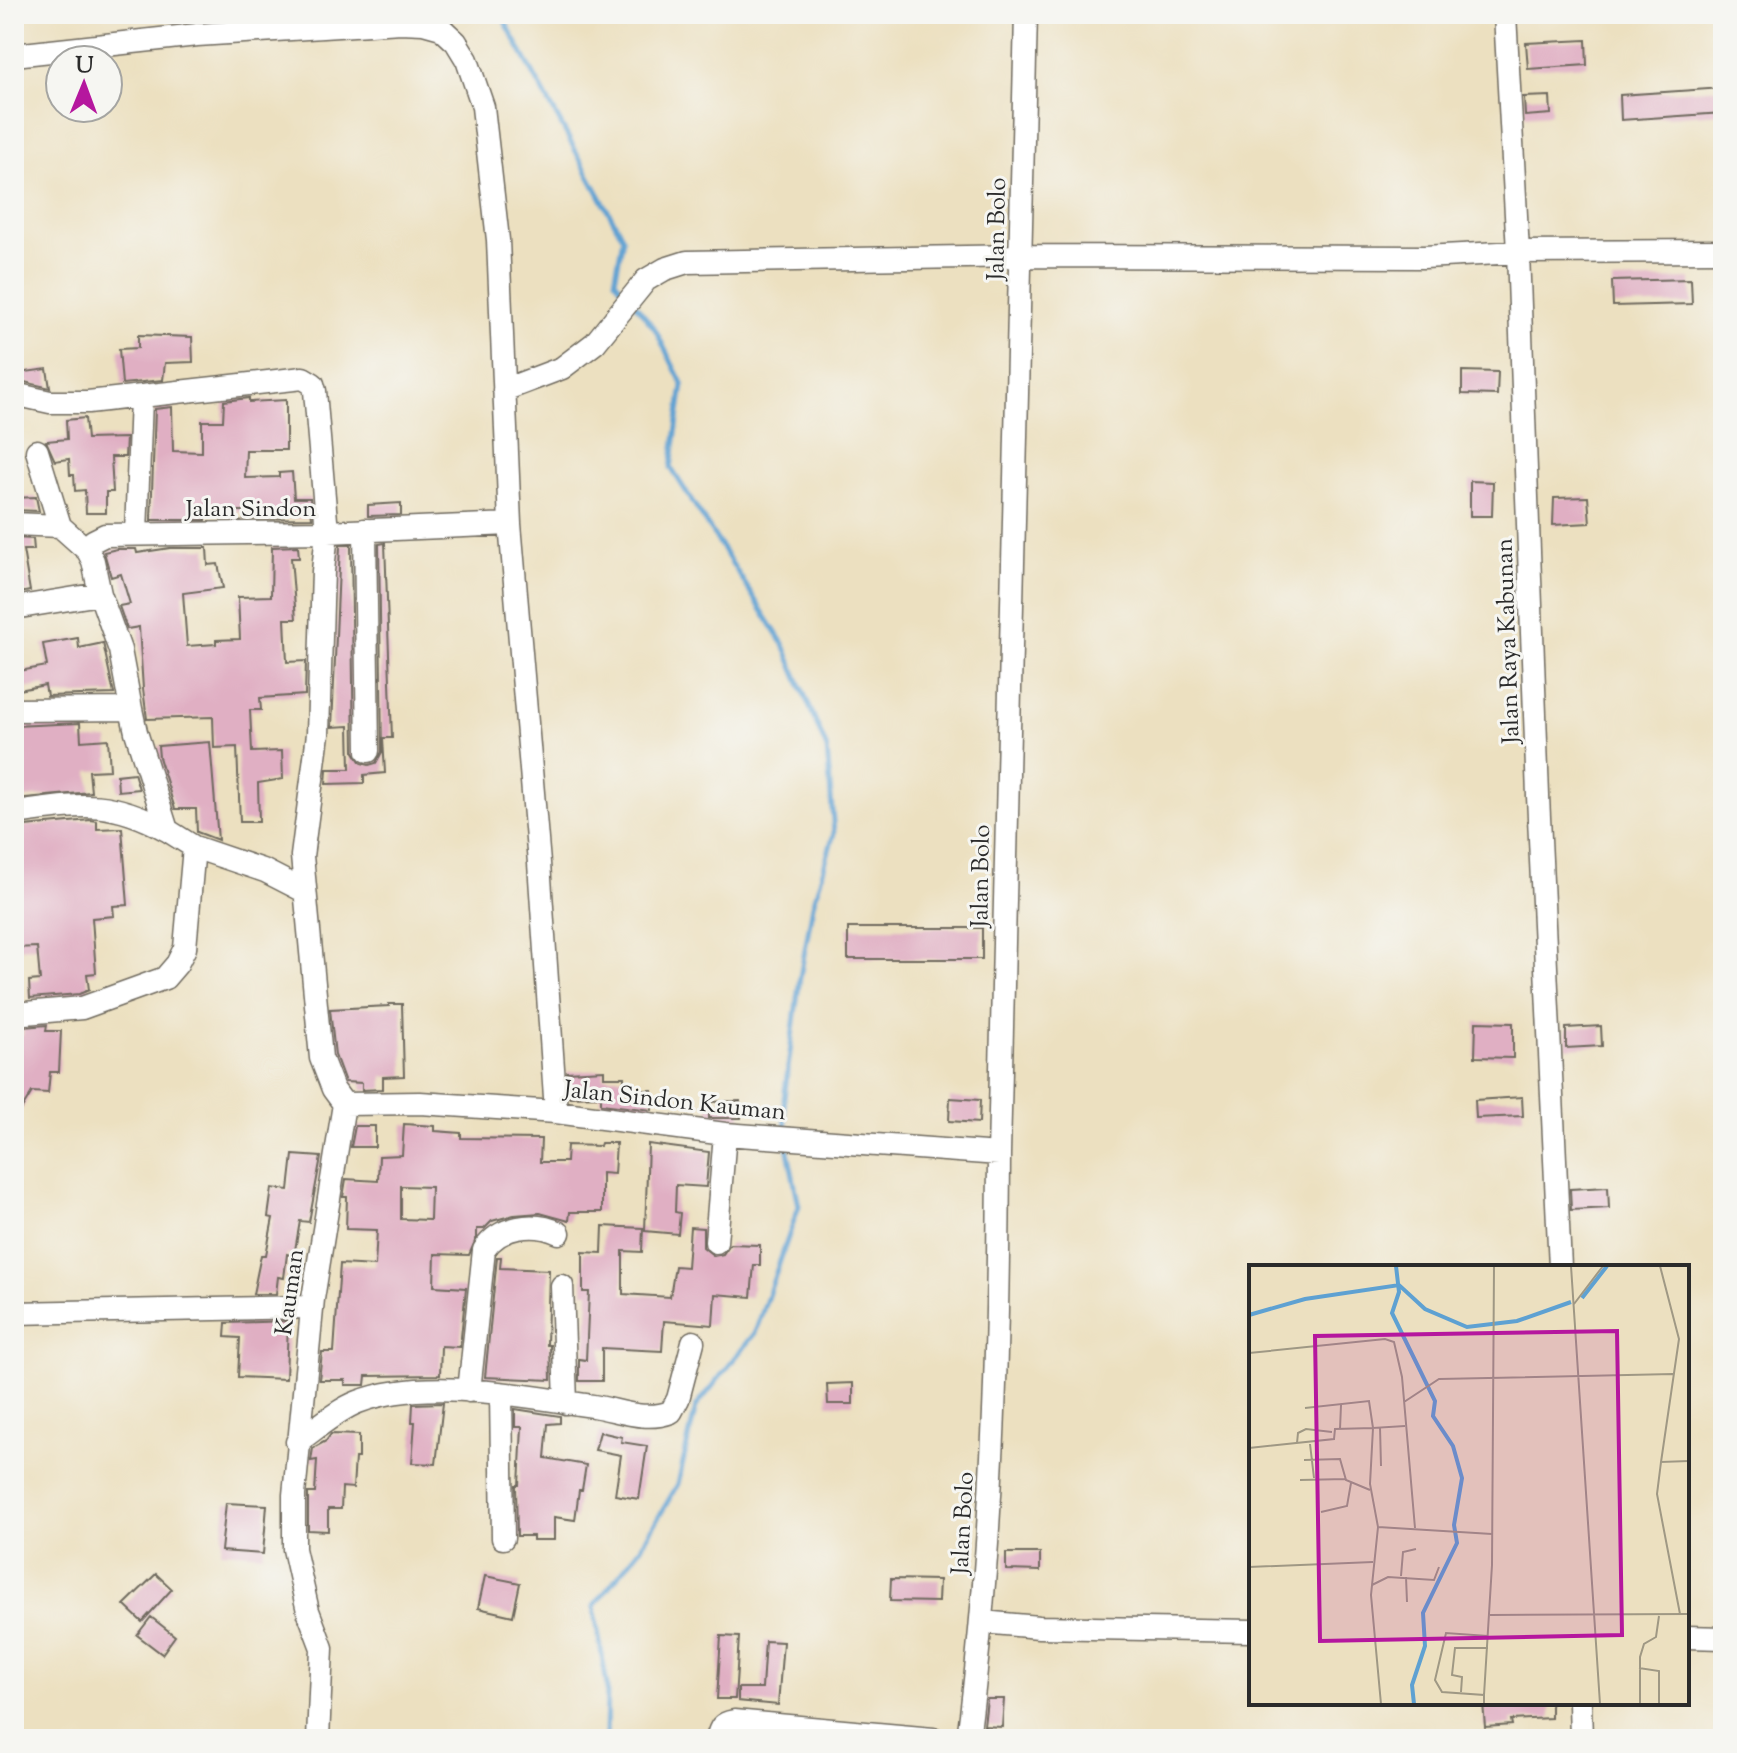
<svg xmlns="http://www.w3.org/2000/svg" width="1737" height="1753" viewBox="0 0 1737 1753" font-family="'Sorts Mill Goudy',serif">
	<rect width="100%" height="100%" fill="#f6f6f2"/>
	<filter id="ink" filterUnits="userSpaceOnUse"><feTurbulence type="fractalNoise" baseFrequency=".0125" numOctaves="2"/><feDisplacementMap in="SourceGraphic" scale="16" xChannelSelector="R" yChannelSelector="G"/><feConvolveMatrix kernelMatrix="1 2 1 2 8 2 1 2 1" color-interpolation-filters="sRGB"/></filter>
	<filter id="wash" filterUnits="userSpaceOnUse"><feTurbulence type="fractalNoise" baseFrequency=".006" numOctaves="4" result="noise"/><feDisplacementMap in="SourceGraphic" scale="32" xChannelSelector="R" yChannelSelector="G"/><feGaussianBlur stdDeviation="1.8" result="paint"/><feColorMatrix in="noise" values="0 0 0 0 0 0 0 0 0 0 0 0 0 0 0 0 0 1.4 0 .05"/><feComposite in="paint" operator="in"/></filter>
	<g filter="url(#wash)">
		<rect width="100%" height="100%" fill="#ece0c0"/>
		<g fill="none" stroke-linecap="round" stroke-linejoin="round">
			<!-- stream -->
			<path stroke="#5ea1d2" stroke-width="5" d="M 501,14 L 623,238 L 615,280 L 626,293
				M 635,304 L 655,329 L 683,385 L 671,468 L 784,645 L 827,749 L 834,833 L 813,905 L 800,977 L 784,1098 L 786,1132
				M 606,1739 L 607,1686 L 594,1606 L 640,1549 L 678,1484 L 696,1407 L 755,1333 L 799,1206 L 787,1146"/>
		</g>
		<g id="blocks">
			<!-- building -->
			<path fill="#e0afc3" fill-rule="evenodd" d="M 1586,40 L 1587,65 L 1528,69 L 1526,43 Z
				M 1723,88 L 1723,113 L 1621,120 L 1620,95 Z
				M 1550,96 L 1551,114 L 1525,116 L 1524,97 Z
				M 1691,279 L 1692,304 L 1613,306 L 1612,281 Z
				M 138,335 L 192,337 L 193,362 L 165,363 L 163,380 L 122,384 L 119,349 L 138,348 Z
				M 47,369 L 50,388 L 20,381 L 18,373 Z
				M 1462,371 L 1498,372 L 1497,395 L 1462,394 Z
				M 249,398 L 249,402 L 286,400 L 286,450 L 246,450 L 245,478 L 279,477 L 279,473 L 292,472 L 294,498 L 310,498 L 312,518 L 244,519 L 244,511 L 207,511 L 206,520 L 151,520 L 155,409 L 172,407 L 173,451 L 202,452 L 202,421 L 223,421 L 224,401 Z
				M 85,418 L 87,439 L 126,438 L 125,457 L 111,457 L 113,492 L 106,492 L 106,513 L 86,513 L 85,490 L 75,491 L 74,475 L 70,475 L 69,459 L 55,461 L 46,441 L 67,439 L 66,420 Z
				M 1470,481 L 1493,482 L 1492,516 L 1470,516 Z
				M 36,497 L 39,511 L 14,510 L 14,498 Z
				M 1588,497 L 1590,523 L 1553,525 L 1554,498 Z
				M 401,503 L 401,515 L 368,516 L 368,505 Z
				M 14,538 L 33,539 L 34,550 L 23,550 L 30,591 L 14,594 Z
				M 385,543 L 392,738 L 383,738 L 385,773 L 364,775 L 364,783 L 326,784 L 327,769 L 350,769 L 349,726 L 332,727 L 340,545 L 351,545 L 354,752 L 361,763 L 369,765 L 376,763 L 382,752 L 379,544 Z
				M 298,546 L 299,558 L 291,558 L 296,619 L 285,619 L 287,662 L 306,661 L 305,695 L 260,698 L 261,710 L 250,710 L 252,752 L 282,751 L 283,779 L 258,783 L 259,822 L 240,822 L 237,747 L 214,748 L 213,717 L 147,719 L 143,689 L 139,627 L 127,629 L 119,606 L 130,604 L 121,574 L 111,577 L 104,552 L 117,549 L 136,549 L 137,553 L 170,548 L 207,548 L 208,565 L 218,564 L 223,588 L 183,593 L 187,646 L 216,644 L 216,640 L 240,639 L 238,597 L 271,596 L 272,547 Z
				M 78,638 L 79,648 L 103,643 L 114,694 L 47,696 L 45,685 L 14,691 L 14,672 L 47,666 L 43,644 Z
				M 80,723 L 81,741 L 108,739 L 110,770 L 89,771 L 91,792 L 14,799 L 14,726 Z
				M 210,742 L 218,840 L 197,832 L 196,809 L 175,809 L 159,757 L 158,746 Z
				M 134,773 L 139,789 L 118,791 L 117,775 Z
				M 91,820 L 97,821 L 97,829 L 122,828 L 128,905 L 113,906 L 114,916 L 92,918 L 96,973 L 87,974 L 89,990 L 79,994 L 30,998 L 29,981 L 40,980 L 37,947 L 14,948 L 14,827 Z
				M 848,928 L 982,928 L 982,959 L 848,959 Z
				M 389,1004 L 402,1004 L 404,1076 L 383,1077 L 383,1089 L 362,1090 L 362,1083 L 345,1082 L 335,1055 L 330,1009 L 389,1006 Z
				M 1476,1022 L 1513,1023 L 1513,1058 L 1475,1057 Z
				M 47,1025 L 46,1031 L 61,1031 L 59,1072 L 50,1072 L 48,1093 L 32,1092 L 14,1122 L 14,1036 L 23,1036 L 23,1027 Z
				M 1601,1026 L 1602,1046 L 1566,1048 L 1566,1028 Z
				M 604,1070 L 604,1077 L 624,1077 L 624,1091 L 652,1090 L 652,1110 L 601,1104 L 601,1096 L 569,1097 L 567,1072 Z
				M 1522,1097 L 1523,1116 L 1476,1118 L 1475,1100 Z
				M 950,1098 L 980,1100 L 979,1123 L 949,1121 Z
				M 740,1101 L 741,1118 L 709,1118 L 709,1102 Z
				M 404,1124 L 435,1126 L 435,1131 L 461,1133 L 461,1138 L 541,1139 L 540,1162 L 566,1162 L 567,1145 L 600,1146 L 601,1143 L 616,1143 L 614,1174 L 602,1173 L 602,1212 L 570,1212 L 569,1221 L 540,1213 L 514,1215 L 492,1221 L 484,1229 L 477,1229 L 477,1237 L 469,1255 L 435,1254 L 434,1286 L 466,1288 L 460,1347 L 441,1346 L 440,1375 L 366,1376 L 365,1385 L 345,1385 L 345,1380 L 319,1380 L 322,1352 L 334,1352 L 340,1264 L 375,1266 L 377,1230 L 346,1229 L 347,1197 L 343,1197 L 346,1179 L 378,1181 L 379,1156 L 402,1155 ZM 401,1186 L 431,1187 L 430,1220 L 401,1219 Z
				M 355,1126 L 375,1126 L 375,1147 L 351,1147 Z
				M 648,1144 L 709,1152 L 706,1187 L 676,1185 L 675,1212 L 680,1213 L 678,1234 L 645,1231 Z
				M 293,1155 L 321,1157 L 309,1222 L 300,1221 L 294,1256 L 287,1254 L 284,1278 L 278,1277 L 276,1294 L 253,1294 L 261,1255 L 266,1255 L 273,1218 L 268,1217 L 272,1188 L 289,1190 Z
				M 1608,1187 L 1609,1208 L 1571,1210 L 1570,1189 Z
				M 603,1226 L 643,1228 L 642,1252 L 623,1251 L 623,1294 L 670,1297 L 675,1266 L 687,1267 L 690,1227 L 703,1228 L 703,1247 L 714,1256 L 723,1254 L 730,1244 L 760,1245 L 760,1265 L 754,1265 L 751,1297 L 715,1294 L 713,1325 L 664,1321 L 662,1351 L 602,1348 L 602,1381 L 579,1381 L 579,1359 L 586,1360 L 589,1292 L 583,1292 L 583,1252 L 602,1253 Z
				M 497,1257 L 501,1257 L 500,1268 L 549,1270 L 547,1345 L 550,1345 L 551,1380 L 485,1377 Z
				M 288,1321 L 286,1379 L 238,1377 L 240,1338 L 225,1337 L 226,1323 Z
				M 853,1383 L 853,1404 L 828,1404 L 827,1384 Z
				M 443,1403 L 436,1464 L 412,1463 L 415,1422 L 412,1422 L 413,1404 Z
				M 515,1409 L 560,1416 L 560,1423 L 548,1424 L 545,1458 L 586,1465 L 582,1490 L 579,1490 L 575,1520 L 554,1517 L 554,1540 L 533,1540 L 533,1536 L 517,1536 L 516,1485 L 519,1485 L 522,1427 L 515,1427 Z
				M 600,1432 L 622,1437 L 621,1442 L 647,1446 L 639,1499 L 615,1495 L 621,1455 L 595,1450 Z
				M 331,1434 L 359,1435 L 359,1458 L 355,1458 L 353,1488 L 342,1487 L 341,1509 L 328,1509 L 328,1531 L 308,1530 L 308,1493 L 315,1493 L 317,1460 L 311,1461 L 313,1448 L 326,1441 Z
				M 226,1503 L 267,1505 L 263,1554 L 221,1551 Z
				M 1006,1553 L 1040,1553 L 1040,1571 L 1006,1570 Z
				M 156,1574 L 172,1589 L 142,1622 L 124,1605 Z
				M 485,1576 L 520,1583 L 513,1616 L 478,1608 Z
				M 891,1579 L 939,1580 L 938,1602 L 890,1601 Z
				M 151,1617 L 175,1636 L 162,1654 L 137,1635 Z
				M 721,1636 L 739,1637 L 735,1699 L 717,1699 Z
				M 765,1641 L 783,1642 L 778,1705 L 738,1701 L 738,1688 L 762,1688 Z
				M 987,1699 L 1004,1699 L 1002,1727 L 984,1726 Z
				M 1483,1703 L 1551,1703 L 1551,1718 L 1511,1720 L 1512,1725 L 1485,1727 Z"/>
		</g>
	</g>
	<g filter="url(#ink)">
		<use href="#blocks" fill-opacity="0" stroke="#6f6a5f" stroke-width="2"/>
		<g fill="none" stroke-linecap="round" stroke-linejoin="round">
			<defs>
				<path id="minor" d="M 1505,14 L 1518,252 L 1538,796 L 1560,1267
					M 14,55 L 197,35 L 401,22 L 423,23 L 441,28 L 456,42 L 467,60 L 483,107 L 498,240 L 510,524 L 539,863 L 556,1112
					M 504,390 L 562,368 L 595,343 L 646,280 L 665,269 L 687,262 L 1022,256 L 1424,257 L 1518,252 L 1723,251
					M 14,394 L 50,402 L 88,402 L 303,378 L 313,384 L 315,391 L 327,532 L 510,524
					M 37,451 L 60,526
					M 14,524 L 60,526 L 88,551
					M 365,530 L 368,751
					M 136,534 L 141,398
					M 100,594 L 120,650 L 131,709
					M 14,608 L 100,594 L 93,561 L 88,551 L 93,541 L 105,535 L 327,532 L 323,571 L 318,734 L 302,856 L 321,1058 L 333,1089 L 344,1104 L 313,1299 L 294,1495 L 294,1549 L 308,1611 L 322,1648 L 318,1739
					M 14,710 L 131,709 L 136,732 L 167,830 L 194,847 L 265,871 L 304,891
					M 14,813 C 78,805 107,797 167,830
					M 14,1014 L 82,1008 L 165,978 L 177,964 L 185,948 L 194,847
					M 344,1104 L 420,1103 L 556,1112 L 725,1134 L 999,1154
					M 716,1242 L 725,1134
					M 562,1286 L 566,1403
					M 14,1313 L 312,1307
					M 469,1391 L 484,1250 C 499,1226 534,1221 559,1233
					M 501,1394 L 503,1538
					M 297,1442 C 316,1429 337,1410 358,1402 C 424,1376 524,1396 593,1406 C 619,1410 645,1422 671,1412 L 678,1399 L 693,1342
					M 982,1622 L 1039,1627 L 1251,1631
					M 1687,1637 L 1723,1638
					M 1580,1703 L 1581,1739
					M 717,1739 C 720,1728 721,1723 734,1721 L 933,1739
					M 968,1739 C 993,1545 998,1350 999,1154 L 1026,14"/>
			</defs>
			<!-- minor casing -->
			<use href="#minor" stroke="#6f6a5f" stroke-width="25"/>
			<!-- minor -->
			<use href="#minor" stroke="#fff" stroke-width="22"/>
		</g>
	</g>
	<g text-anchor="middle" stroke-width="6" stroke-linejoin="round" paint-order="stroke">
		<!-- street labels -->
		<g font-size="24" fill="#2b2b2b" stroke="#f6f6f2">
			<text transform="translate(996 229) rotate(-89)" y="8">Jalan Bolo</text>
			<text x="251" y="516">Jalan Sindon</text>
			<text transform="translate(1507 641) rotate(-92)" y="8">Jalan Raya Kabunan</text>
			<text transform="translate(980 876) rotate(-89)" y="8">Jalan Bolo</text>
			<text transform="translate(675 1100) rotate(6)" y="8">Jalan Sindon Kauman</text>
			<text transform="translate(289 1292) rotate(-82)" y="8">Kauman</text>
			<text transform="translate(962 1523) rotate(-87)" y="8">Jalan Bolo</text>
		</g>
	</g>
	<!-- overview -->
	<g transform="translate(1249 1265)">
		<rect width="440" height="440" fill="#ece0c0"/>
		<path fill="none" stroke="#5ea1d2" stroke-width="4" d="M 147,1 L 150,27 L 143,48 L 186,136 L 184,151 L 204,181 L 213,213 L 205,260 L 208,278 L 174,348 L 176,381 L 163,420 L 165,439M 333,33 L 358,1M 0,50 L 56,34 L 150,20 L 176,44 L 218,62 L 268,56 L 322,37"/>
		<path fill="none" stroke="#9f9884" stroke-width="2" d="M 322,1 L 351,439M 411,1 L 430,74 L 412,197 L 440,196M 325,39 L 354,1M 0,88 L 136,74 L 145,77 L 153,112 L 166,263M 155,137 L 190,114 L 424,109M 56,143 L 120,136 L 124,163 L 156,161M 131,162 L 132,201M 91,164 L 92,140M 48,178 L 49,168 L 57,164 L 83,167M 61,179 L 65,213M 0,183 L 85,174 L 86,164 L 124,163 L 121,219 L 129,262 L 122,330 L 132,439M 55,195 L 91,194 L 97,215 L 121,225M 412,197 L 408,229 L 431,349M 51,215 L 97,214M 72,247 L 98,241 L 102,218M 129,262 L 243,269M 0,302 L 124,297M 152,311 L 154,287 L 167,284M 157,312 L 158,337M 123,320 L 139,312 L 185,315 L 190,302M 241,350 L 440,349M 390,403 L 410,406 L 410,439M 212,427 L 213,412 L 203,410 L 206,383 L 239,383M 235,430 L 243,300 L 245,1M 235,439 L 235,430 L 193,427 L 186,415 L 197,368 L 239,371M 391,439 L 391,392 L 395,379 L 407,372 L 410,351"/>
		<path fill="#b5179e" fill-opacity="0.15" stroke="#b5179e" stroke-width="4" d="M 368,66 L 373,370 L 71,376 L 66,71 Z"/>
		<rect width="440" height="440" fill="none" stroke="#2b2b2b" stroke-width="4"/>
	</g>
	<!-- margin -->
	<rect width="1737" height="1753" fill="none" stroke="#f6f6f2" stroke-width="48"/>
	<!-- north arrow -->
	<g transform="translate(84 84) rotate(1)"><circle r="38" fill="#f6f6f2" stroke="#a5a5a2" stroke-width="2"/>
	<path d="M0-6L14 30L0 20L-14 30Z" fill="#b5179e"/>
	<text y="-12" font-size="22" font-weight="bold" text-anchor="middle" fill="#2b2b2b">U</text>
	</g>
</svg>
